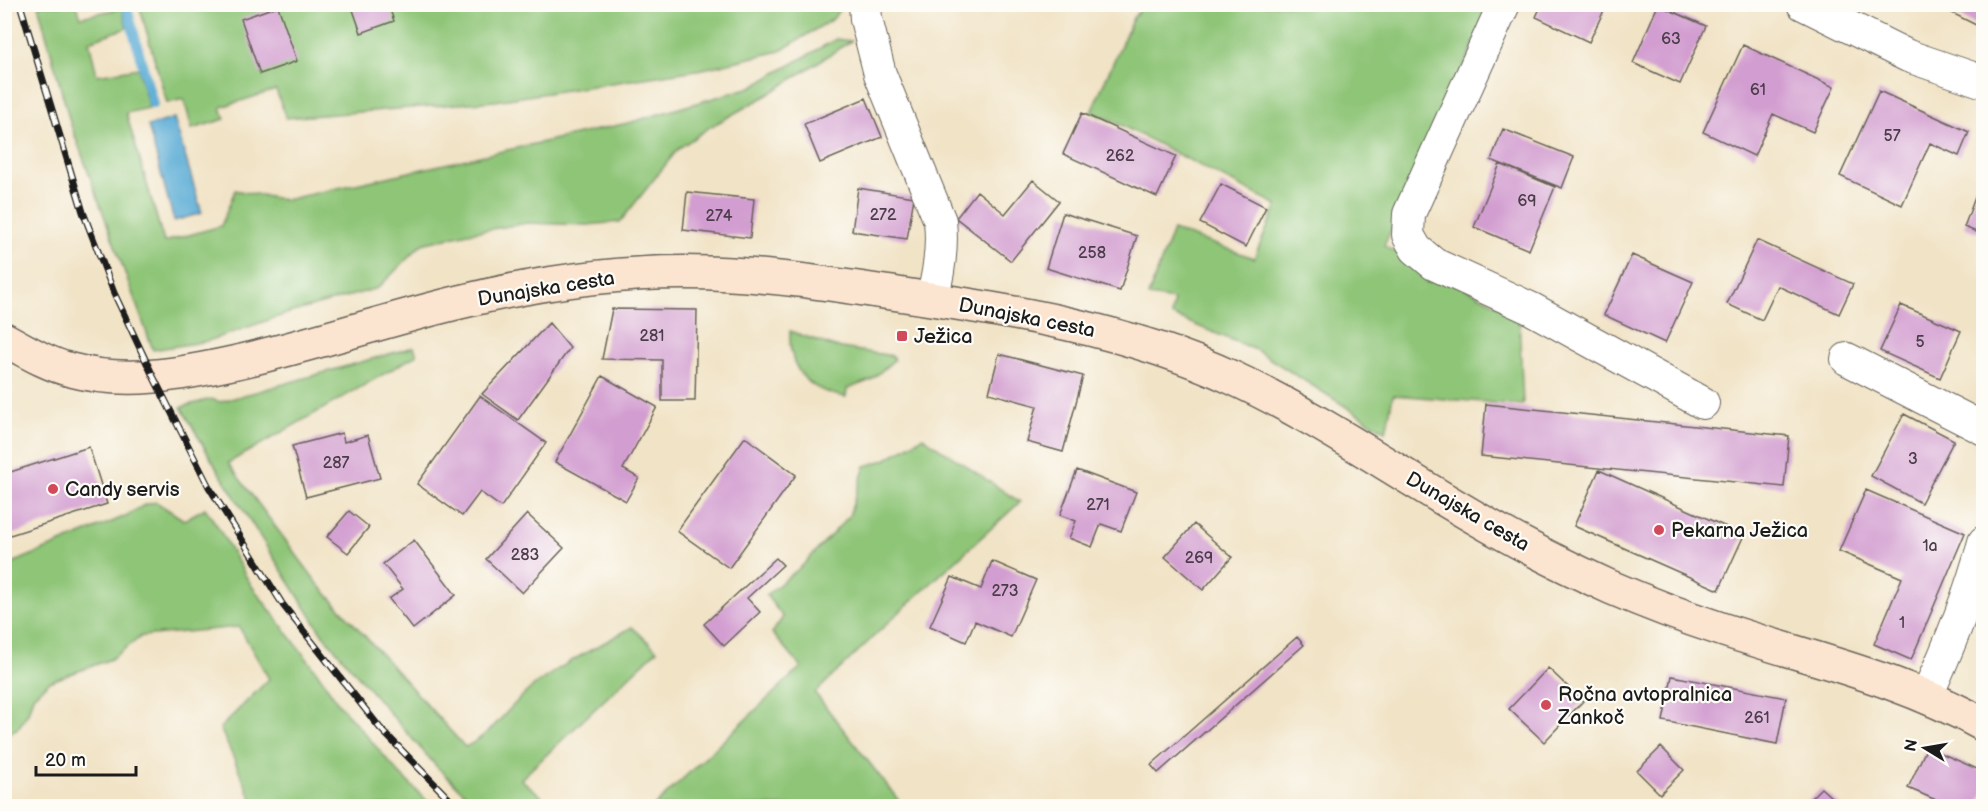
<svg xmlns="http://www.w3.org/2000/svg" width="1988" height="811" viewBox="0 0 1988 811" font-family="'Balsamiq Sans',sans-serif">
	<rect width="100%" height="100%" fill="#fdfcf7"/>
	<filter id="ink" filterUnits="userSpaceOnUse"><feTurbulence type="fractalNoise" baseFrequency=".0167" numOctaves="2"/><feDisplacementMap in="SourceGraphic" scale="12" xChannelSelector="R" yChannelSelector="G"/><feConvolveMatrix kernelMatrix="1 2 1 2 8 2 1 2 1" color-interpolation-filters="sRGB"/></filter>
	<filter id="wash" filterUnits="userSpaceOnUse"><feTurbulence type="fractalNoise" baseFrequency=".008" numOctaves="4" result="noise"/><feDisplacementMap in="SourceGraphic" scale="24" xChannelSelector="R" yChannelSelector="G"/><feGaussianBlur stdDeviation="1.35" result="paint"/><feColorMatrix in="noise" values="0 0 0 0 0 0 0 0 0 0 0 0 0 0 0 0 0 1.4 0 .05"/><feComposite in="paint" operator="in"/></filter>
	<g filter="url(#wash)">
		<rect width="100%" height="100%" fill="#f1e3c6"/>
		<!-- green -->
		<path fill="#8ec577" stroke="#55704a" stroke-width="1.5" d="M 843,4 L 833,19 L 780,51 L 703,69 L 495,101 L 286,118 L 276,90 L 221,107 L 225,119 L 192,129 L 184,99 L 167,103 L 139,5 Z
			M 38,5 L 76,5 L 81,17 L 122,8 L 127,28 L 89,41 L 97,75 L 138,68 L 149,108 L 126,113 L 164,242 L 221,226 L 235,190 L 285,200 L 632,122 L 751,87 L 836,39 L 851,41 L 769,94 L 710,127 L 678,149 L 620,222 L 587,225 L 527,223 L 468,233 L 422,244 L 378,288 L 289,313 L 208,341 L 153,350 L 70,122 Z
			M 1144,5 L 1491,5 L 1384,246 L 1519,316 L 1523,405 L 1393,395 L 1386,432 L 1256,350 L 1171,315 L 1174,300 L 1148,296 L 1173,230 L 1254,258 L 1277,205 L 1113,121 L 1091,112 L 1133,18 Z
			M 790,331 L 835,347 L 893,356 L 894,360 L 871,380 L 847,389 L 846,397 C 808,391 788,370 790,331 Z
			M 414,347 L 417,355 L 228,463 L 318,584 L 465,747 C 492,735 507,708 530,689 C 561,664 598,647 632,627 L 657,650 L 521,779 L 553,806 L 478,806 L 437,767 L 401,726 L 323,635 L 217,469 L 181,407 L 211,399 L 220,402 Z
			M 923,437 L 1020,502 L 894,617 L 815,693 L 903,806 L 654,806 L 801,667 L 772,633 L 783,617 L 766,595 L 802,566 L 849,516 L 865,466 L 885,460 Z
			M 156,502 L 184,520 L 205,508 L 218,527 L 251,585 L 317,672 L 338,703 L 399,773 L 432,806 L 255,806 L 220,728 L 269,679 L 239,627 L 142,636 L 111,659 L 49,682 L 33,696 L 28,713 L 19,727 L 5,737 L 5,566 L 126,516 L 144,505 Z"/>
		<!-- water -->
		<path fill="#5aacd5" stroke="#3b6478" stroke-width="1.5" d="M 174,118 L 202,213 L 174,221 L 148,126 Z"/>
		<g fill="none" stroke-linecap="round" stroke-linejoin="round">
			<!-- stream -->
			<path stroke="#5aacd5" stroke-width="10" d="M 126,4 L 153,104"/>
		</g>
		<g id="blocks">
			<!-- building -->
			<path fill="#d29dd0" d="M 351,4 L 388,4 L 394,21 L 361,33 Z
				M 1542,4 L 1607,4 L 1589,42 L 1536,17 Z
				M 1947,4 L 1984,4 L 1984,29 L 1944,9 Z
				M 1658,5 L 1706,26 L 1680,84 L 1633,63 Z
				M 278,6 L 297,61 L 260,74 L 241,19 Z
				M 1743,45 L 1834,87 L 1813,132 L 1773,114 L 1754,156 L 1703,132 Z
				M 1879,91 L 1969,132 L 1959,156 L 1930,143 L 1902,205 L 1840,176 Z
				M 866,98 L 882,137 L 820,163 L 804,124 Z
				M 1082,113 L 1176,156 L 1157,197 L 1063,154 Z
				M 1503,129 L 1574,157 L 1562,188 L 1491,160 Z
				M 1500,164 L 1555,187 L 1529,250 L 1474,227 Z
				M 1983,176 L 1984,176 L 1984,235 L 1964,227 Z
				M 1033,180 L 1059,201 L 1011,261 L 956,218 L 977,191 L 1005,214 Z
				M 1221,184 L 1266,207 L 1246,247 L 1200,223 Z
				M 858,188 L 914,197 L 907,239 L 852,231 Z
				M 687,192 L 754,199 L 750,238 L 683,230 Z
				M 1063,213 L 1137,236 L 1120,291 L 1046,268 Z
				M 1757,240 L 1853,284 L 1839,314 L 1778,286 L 1762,320 L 1727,304 Z
				M 1632,255 L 1693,282 L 1665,343 L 1604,315 Z
				M 1901,305 L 1961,331 L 1940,378 L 1880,351 Z
				M 612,309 L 697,310 L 695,401 L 662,401 L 662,360 L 602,359 Z
				M 549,323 L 570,348 L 518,420 L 482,394 Z
				M 999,354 L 1083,376 L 1063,452 L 1027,442 L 1037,406 L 989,393 Z
				M 602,376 L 657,407 L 623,469 L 639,478 L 626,501 L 555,462 Z
				M 480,396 L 546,443 L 501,507 L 480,492 L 462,516 L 417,484 Z
				M 1486,404 L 1789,436 L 1784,487 L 1481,456 Z
				M 1904,414 L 1954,440 L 1921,503 L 1871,476 Z
				M 342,433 L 344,442 L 368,435 L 380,478 L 306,497 L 292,446 Z
				M 745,437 L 796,475 L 729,568 L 677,531 Z
				M 89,447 L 107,504 L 4,537 L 4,474 Z
				M 1077,470 L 1136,492 L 1121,531 L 1101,524 L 1092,547 L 1069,538 L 1076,521 L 1060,515 Z
				M 1599,470 L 1744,535 L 1719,590 L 1574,526 Z
				M 1866,490 L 1965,533 L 1911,660 L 1874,644 L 1902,578 L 1839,551 Z
				M 349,511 L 369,527 L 348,553 L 327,537 Z
				M 527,514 L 564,548 L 522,593 L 486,559 Z
				M 1194,524 L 1232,557 L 1203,590 L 1165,557 Z
				M 414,540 L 456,595 L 413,629 L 389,599 L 403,589 L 383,564 Z
				M 776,558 L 783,565 L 747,598 L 760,612 L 724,646 L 704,624 Z
				M 992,561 L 1036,580 L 1011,637 L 975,621 L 966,642 L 930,626 L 952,577 L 981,589 Z
				M 1297,637 L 1304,645 L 1158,773 L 1151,765 Z
				M 1548,668 L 1583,701 L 1544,742 L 1509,709 Z
				M 1672,676 L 1786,698 L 1777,744 L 1663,721 Z
				M 1661,747 L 1684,770 L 1660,794 L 1637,771 Z
				M 1927,747 L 1984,772 L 1984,793 L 1977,806 L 1933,806 L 1936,800 L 1908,788 Z
				M 1821,788 L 1841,806 L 1803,806 Z"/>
		</g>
	</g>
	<g filter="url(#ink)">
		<use href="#blocks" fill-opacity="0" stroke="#676258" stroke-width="1.5"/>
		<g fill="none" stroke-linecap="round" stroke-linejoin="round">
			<defs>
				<path id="minor" d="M 865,4 L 866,19 L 880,74 L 940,221 C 943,248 939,273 932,299
					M 1504,4 L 1409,214 L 1408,235 L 1416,249 L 1434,264 L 1532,309 L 1703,403
					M 1803,4 L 1908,56 L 1984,82
					M 1847,359 L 1984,429
					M 1926,697 C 1949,647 1970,595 1984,542"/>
				<path id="secondary" d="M 4,339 C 26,351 47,364 71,370 C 126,385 183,374 237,362 C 312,345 385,320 460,302 C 549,280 640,268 731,274 C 787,277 842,286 898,294 C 1012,311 1127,329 1233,378 C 1328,422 1414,485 1506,535 C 1540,554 1575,571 1610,587 C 1645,602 1681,616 1718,628 C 1807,658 1901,678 1984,725"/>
			</defs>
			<!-- minor casing -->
			<use href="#minor" stroke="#676258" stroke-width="34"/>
			<!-- secondary casing -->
			<use href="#secondary" stroke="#676258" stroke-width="36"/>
			<!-- minor -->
			<use href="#minor" stroke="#fff" stroke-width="32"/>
			<!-- secondary -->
			<use href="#secondary" stroke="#fce5d0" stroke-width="33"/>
			<defs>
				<path id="rail" d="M 20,4 L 83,212 L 114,293 L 153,376 L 209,487 L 283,605 L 380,728 L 456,806"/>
			</defs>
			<!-- rail casing -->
			<use href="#rail" stroke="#1c1c1c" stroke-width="7"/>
			<!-- rail -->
			<use href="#rail" stroke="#fdfcf7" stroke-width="4.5" stroke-dasharray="14" stroke-linecap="butt"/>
		</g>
	</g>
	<!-- markers -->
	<g fill="#d1495b" stroke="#fdfcf7" stroke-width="2">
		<rect x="896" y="330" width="12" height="12" rx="3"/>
		<circle cx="53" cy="489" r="6"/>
		<circle cx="1659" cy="530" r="6"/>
		<circle cx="1546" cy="705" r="6"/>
	</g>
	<g text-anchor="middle" stroke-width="4.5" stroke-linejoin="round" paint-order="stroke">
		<!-- number labels -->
		<g font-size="16" fill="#4a3c49">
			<text x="1671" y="44">63</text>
			<text x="1758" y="95">61</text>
			<text x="1892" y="141">57</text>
			<text x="1120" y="161">262</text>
			<text x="1527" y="206">69</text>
			<text x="883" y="220">272</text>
			<text x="719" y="221">274</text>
			<text x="1092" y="258">258</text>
			<text x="652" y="341">281</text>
			<text x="1920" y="347">5</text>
			<text x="1913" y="464">3</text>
			<text x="336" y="468">287</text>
			<text x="1098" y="510">271</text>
			<text x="1930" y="551">1a</text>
			<text x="525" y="560">283</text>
			<text x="1199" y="563">269</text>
			<text x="1005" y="596">273</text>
			<text x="1902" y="628">1</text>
			<text x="1757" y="723">261</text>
		</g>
		<!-- street labels -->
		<g font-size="20" fill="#1c1c1c" stroke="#fdfcf7">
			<text transform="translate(546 288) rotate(-9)" y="7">Dunajska cesta</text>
			<text transform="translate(1027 317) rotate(11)" y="7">Dunajska cesta</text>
			<text transform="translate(1468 511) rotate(30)" y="7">Dunajska cesta</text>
		</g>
		<!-- poi labels -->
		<g font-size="20" fill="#1c1c1c" stroke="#fdfcf7" text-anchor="start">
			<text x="914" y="343">Ježica</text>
			<text x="65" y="496">Candy servis</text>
			<text x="1671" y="537">Pekarna Ježica</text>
			<text x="1558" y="701">Ročna avtopralnica<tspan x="1558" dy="23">Zankoč</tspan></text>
		</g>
	</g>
	<!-- margin -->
	<rect width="1988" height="811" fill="none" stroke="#fdfcf7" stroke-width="24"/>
	<!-- north arrow -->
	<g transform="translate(1925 748) rotate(281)" stroke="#fdfcf7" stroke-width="4.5" paint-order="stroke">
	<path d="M0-4.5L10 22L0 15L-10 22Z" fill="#1c1c1c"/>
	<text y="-9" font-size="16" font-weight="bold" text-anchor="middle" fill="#1c1c1c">N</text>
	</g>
	<!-- scale -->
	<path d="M36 766v9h100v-9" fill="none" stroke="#1c1c1c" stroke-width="3"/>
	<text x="45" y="766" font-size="18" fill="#1c1c1c" stroke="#fdfcf7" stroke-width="4.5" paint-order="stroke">20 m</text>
</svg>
